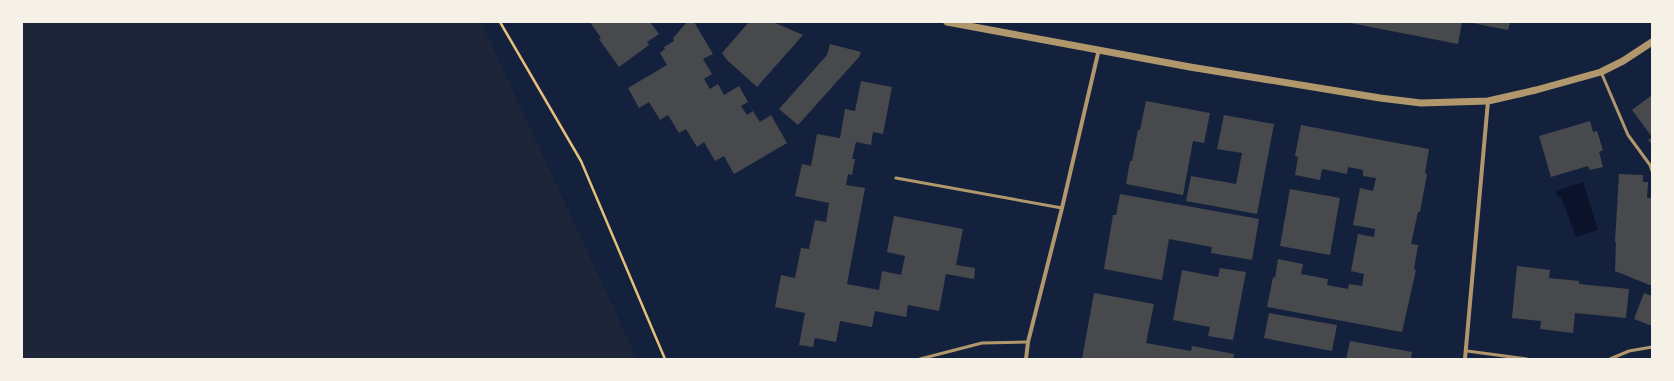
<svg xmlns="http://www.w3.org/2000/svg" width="1674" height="381" viewBox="0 0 1674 381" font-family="'Work Sans',sans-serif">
	<rect width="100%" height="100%" fill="#14213d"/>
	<!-- green -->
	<path fill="#1d2539" d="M 22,22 L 481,22 L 637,359 L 22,359 Z"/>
	<!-- water -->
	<path fill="#0b132b" d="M 1583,182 L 1598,230 L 1576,237 L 1561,197 L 1557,196 L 1556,191 Z"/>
	<!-- building -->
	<path fill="#48494c" d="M 590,22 L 650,22 L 659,34 L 647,42 L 649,45 L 619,67 L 599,39 L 601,38 Z
		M 687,22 L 694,22 L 713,54 L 703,59 L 712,74 L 704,79 L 710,89 L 718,84 L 724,95 L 739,86 L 748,102 L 741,106 L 747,115 L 753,111 L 760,122 L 771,115 L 787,143 L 734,174 L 724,156 L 715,161 L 704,142 L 697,147 L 686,129 L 679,133 L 668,115 L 660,120 L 649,102 L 639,108 L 628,88 L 667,65 L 660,53 L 665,49 L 664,47 L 674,41 L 673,38 Z
		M 749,22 L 773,22 L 803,35 L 757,87 L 727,60 L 722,53 Z
		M 1345,22 L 1462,22 L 1458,44 Z
		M 1467,22 L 1510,22 L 1508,30 Z
		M 830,44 L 861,52 L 859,57 L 798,125 L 779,109 L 827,55 Z
		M 861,81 L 892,87 L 883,134 L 873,132 L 871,145 L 856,142 L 852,159 L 855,159 L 852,175 L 848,174 L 846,185 L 865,188 L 847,284 L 879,290 L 882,271 L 901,275 L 905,256 L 887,252 L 894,216 L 963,229 L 956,265 L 975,268 L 974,279 L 946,274 L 939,311 L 908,305 L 906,317 L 875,311 L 872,327 L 840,321 L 836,342 L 815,338 L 813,347 L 799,345 L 805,313 L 775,307 L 781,275 L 795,278 L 801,248 L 809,249 L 815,220 L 826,222 L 829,203 L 795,196 L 802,164 L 811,166 L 817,134 L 840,138 L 845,109 L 855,111 Z
		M 1652,95 L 1652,145 L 1648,140 L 1652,137 L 1632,110 Z
		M 1146,101 L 1210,113 L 1204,143 L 1193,141 L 1183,195 L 1126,184 L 1130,161 L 1132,161 L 1138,130 L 1140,130 Z
		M 1224,115 L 1274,124 L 1257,214 L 1186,201 L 1191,176 L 1236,184 L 1242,153 L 1217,149 Z
		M 1590,121 L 1593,132 L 1597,131 L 1603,150 L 1599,152 L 1603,167 L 1590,170 L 1588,166 L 1551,177 L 1539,136 Z
		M 1301,125 L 1429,149 L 1425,173 L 1427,174 L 1420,212 L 1418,212 L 1411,244 L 1418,245 L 1414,269 L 1416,270 L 1402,332 L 1267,307 L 1273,277 L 1275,278 L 1278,259 L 1303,264 L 1301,274 L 1328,279 L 1327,285 L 1348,289 L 1349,284 L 1362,286 L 1364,274 L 1351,271 L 1358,234 L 1374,237 L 1375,229 L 1353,225 L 1360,188 L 1373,191 L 1376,178 L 1363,176 L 1363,170 L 1348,167 L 1347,174 L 1322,169 L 1320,180 L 1295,175 L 1298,157 L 1295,156 Z
		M 1619,174 L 1643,175 L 1643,182 L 1648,182 L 1647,198 L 1652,198 L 1652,286 L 1615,271 L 1616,242 L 1615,242 Z
		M 1290,189 L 1340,198 L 1330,255 L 1280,246 Z
		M 1120,194 L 1259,219 L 1252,260 L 1211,253 L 1212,247 L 1169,239 L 1162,280 L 1104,269 L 1113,215 L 1116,215 Z
		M 1517,266 L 1550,270 L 1549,278 L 1579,281 L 1579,284 L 1629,289 L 1626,318 L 1575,313 L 1573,333 L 1540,329 L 1541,321 L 1512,318 Z
		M 1220,268 L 1246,272 L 1233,340 L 1208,336 L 1210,327 L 1173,320 L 1182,270 L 1218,277 Z
		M 1094,293 L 1154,304 L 1146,343 L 1191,351 L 1192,346 L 1234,354 L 1233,359 L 1082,359 Z
		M 1644,293 L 1652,296 L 1652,326 L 1634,319 Z
		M 1269,313 L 1337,325 L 1332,351 L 1264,338 Z
		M 1350,341 L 1412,352 L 1411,359 L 1346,359 Z"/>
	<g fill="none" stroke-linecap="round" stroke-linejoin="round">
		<!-- path -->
		<path stroke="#e5c07b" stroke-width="2.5" d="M 500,22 L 581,161 L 665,359"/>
		<!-- service -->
		<path stroke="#b1986c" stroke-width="3" d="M 1601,72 L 1628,135 L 1650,165 L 1652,171
			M 896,178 L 1062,208
			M 1467,351 L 1527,359
			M 920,359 L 982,343 L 1028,342
			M 1610,359 L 1629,351 L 1652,347"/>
		<!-- minor -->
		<path stroke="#b1986c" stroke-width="4" d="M 1026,359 L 1028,342 L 1062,208 L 1099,49
			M 1465,359 L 1488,101"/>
		<!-- tertiary -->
		<path stroke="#b1986c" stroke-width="7" d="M 947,22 L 1190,67 L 1380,98 L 1421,103 L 1488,101 L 1536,90 L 1601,72 L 1623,61 L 1652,42"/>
	</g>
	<!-- border -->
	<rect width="1674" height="381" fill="none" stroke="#f6f1e7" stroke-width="46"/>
</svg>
